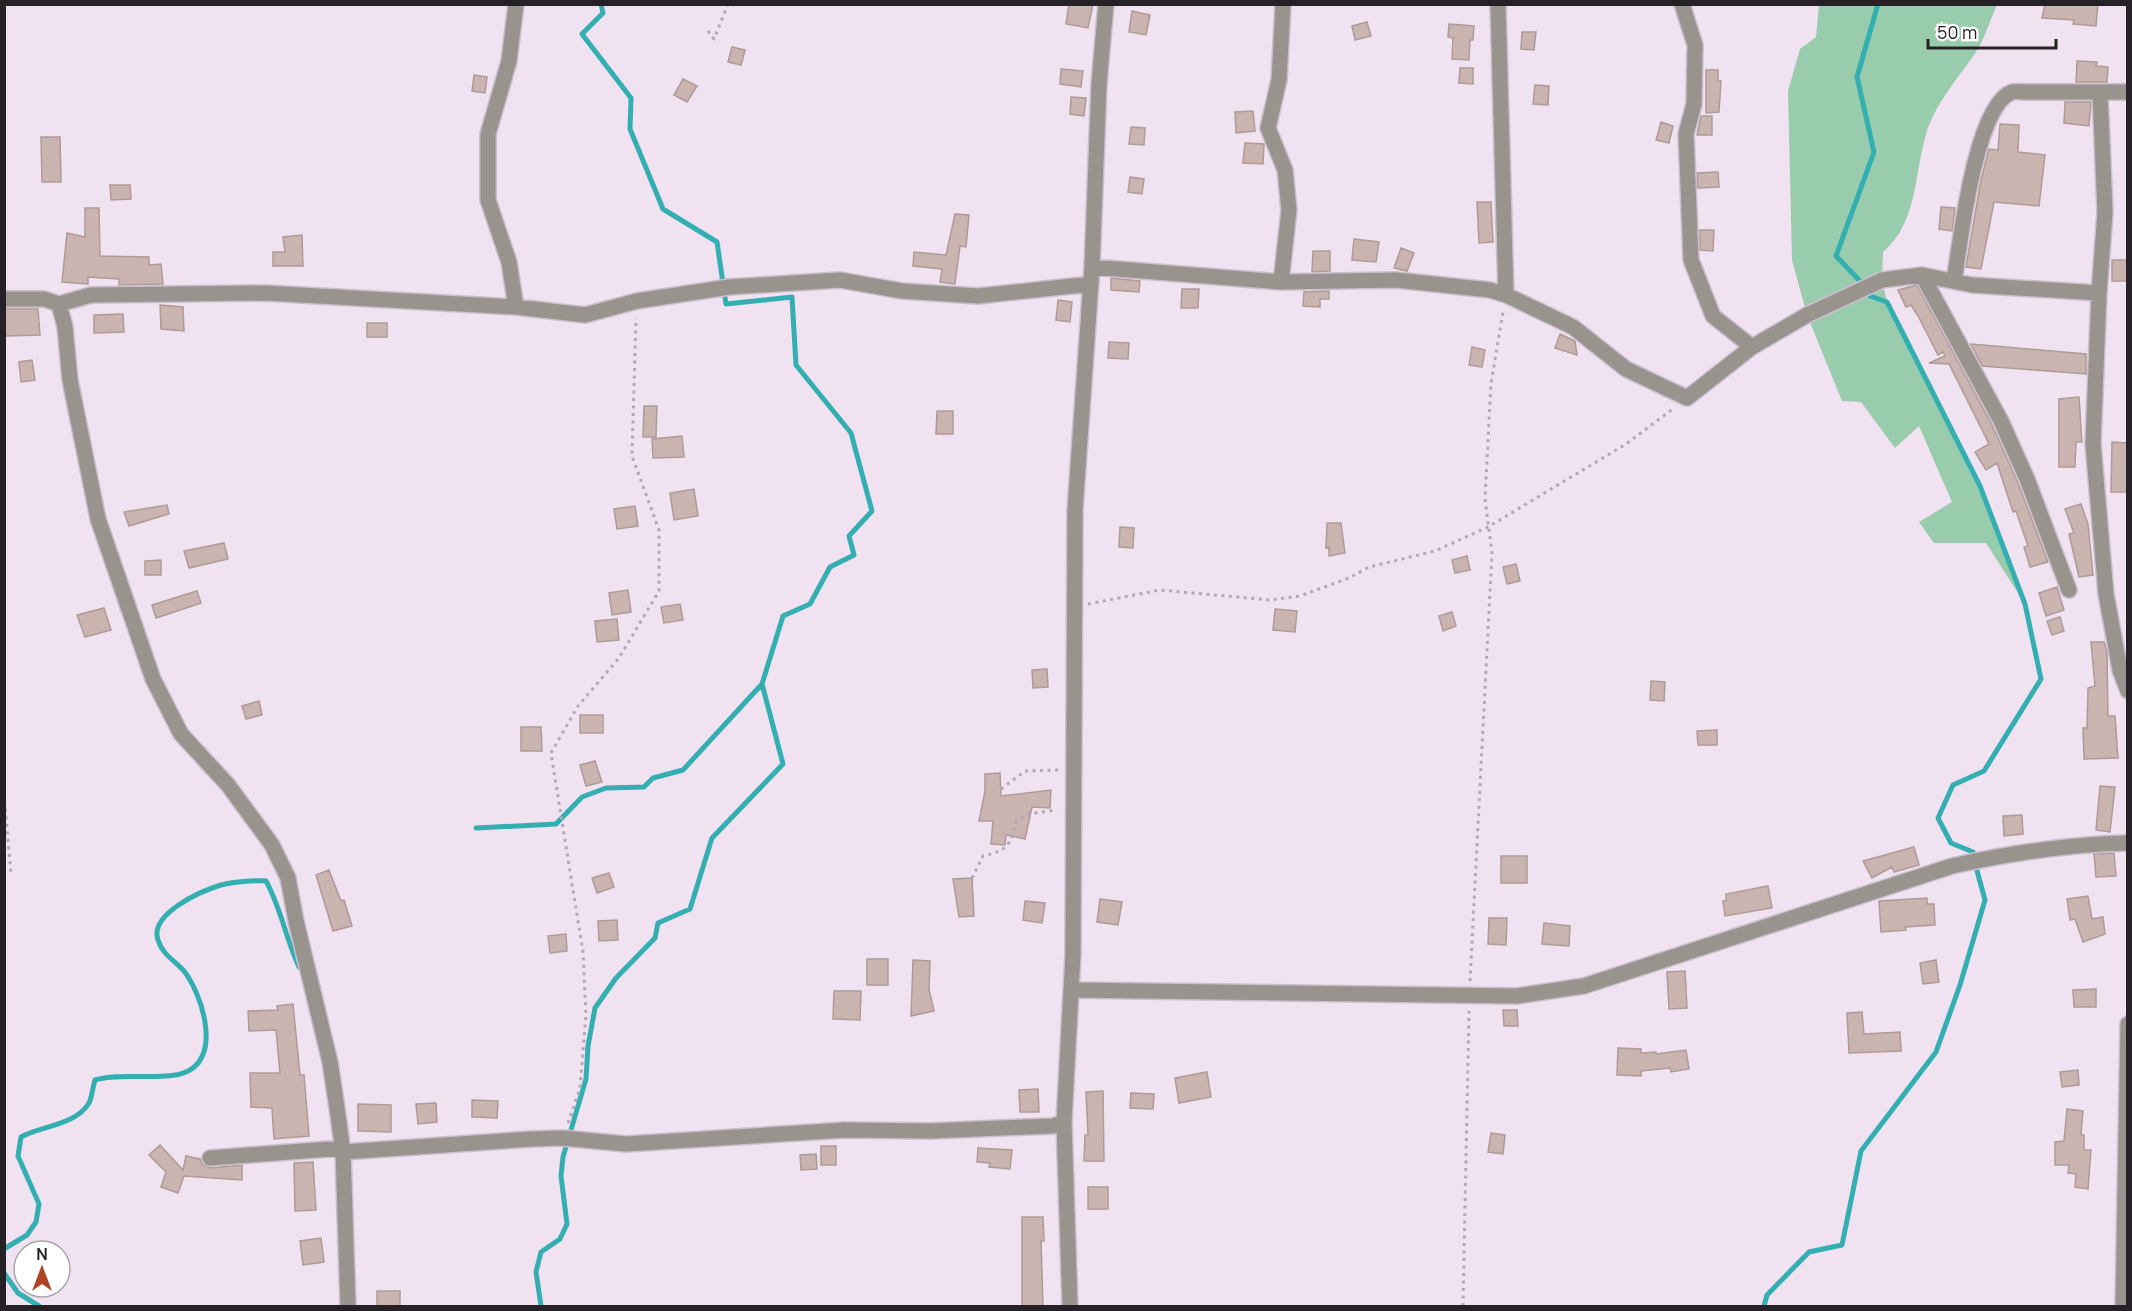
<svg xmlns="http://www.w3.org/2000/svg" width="2132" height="1311" viewBox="0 0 2132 1311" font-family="Manrope,sans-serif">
	<rect width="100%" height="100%" fill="#f0e2f1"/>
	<!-- green -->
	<path fill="#98ccac" d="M 1819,5 L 1997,5 C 1991,18 1986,34 1979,47 C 1961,76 1933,104 1925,138 C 1914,178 1917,223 1883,252 L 1882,280 L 1887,302 L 1980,486 L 2025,604 L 1986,543 L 1934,543 L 1919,522 L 1952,502 L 1919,426 L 1895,448 L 1861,402 L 1842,401 L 1807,315 L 1792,260 L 1788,91 L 1800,49 L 1816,37 Z"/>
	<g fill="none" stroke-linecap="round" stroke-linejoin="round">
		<!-- stream -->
		<path stroke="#33afb2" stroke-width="5" d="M 1859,280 L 1836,256 L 1874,152 L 1857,77 L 1878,4
			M 1870,296 L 1887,302 L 1980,486 L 2025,604 L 2041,679 L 1984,771 L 1953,785 L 1938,818 L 1951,843 L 1973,852
			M 476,828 L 556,824 L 582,797 L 606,788 L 644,787 L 653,778 L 683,770 L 762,684
			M 4,1249 L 27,1235 L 36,1222 L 39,1204 L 18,1156 L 21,1137 C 41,1126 76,1125 89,1103 C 92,1097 93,1086 95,1080 C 123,1071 173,1084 193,1068 C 219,1047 201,993 184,971 C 175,961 162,954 158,940 C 149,914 201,891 221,885 C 232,882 254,880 266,881 C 281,908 286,939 299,967
			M 4,1273 L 18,1293 L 39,1306
			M 541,1306 L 536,1272 L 541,1252 L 560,1239 L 567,1224 L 561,1176 L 563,1157 L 586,1079 L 588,1046 L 595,1008 L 616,978 L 655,938 L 658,923 L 690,909 L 712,838 L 783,764 L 762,684 L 783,616 L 810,604 L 830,567 L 854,555 L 849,536 L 872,511 L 851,433 L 796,365 L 792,297 L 726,304 L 717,242 L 663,209 L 630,129 L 631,98 L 582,34 L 603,13 L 601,4
			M 1764,1306 L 1767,1295 L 1809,1252 L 1842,1245 L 1861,1151 L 1936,1052 L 1960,985 L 1985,900 L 1976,867"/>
	</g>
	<!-- building -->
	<path fill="#c9b4b0" stroke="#ae9a96" stroke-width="1.5" d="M 1069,4 L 1093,4 L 1088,28 L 1066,24 Z
		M 2045,4 L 2098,4 L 2096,26 L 2073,24 L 2074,20 L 2042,18 Z
		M 1132,11 L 1150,15 L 1146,35 L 1129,32 Z
		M 1367,22 L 1371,36 L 1355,40 L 1352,26 Z
		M 1449,24 L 1474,26 L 1473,40 L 1470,40 L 1469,60 L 1452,59 L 1453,38 L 1448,37 Z
		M 1522,32 L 1536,32 L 1534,50 L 1521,49 Z
		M 732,47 L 745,50 L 741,65 L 728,62 Z
		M 2077,61 L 2097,62 L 2096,66 L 2108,67 L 2107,82 L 2076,82 Z
		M 1460,68 L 1473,68 L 1473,84 L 1459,83 Z
		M 1061,69 L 1083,71 L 1081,87 L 1060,84 Z
		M 1706,70 L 1718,70 L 1718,81 L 1721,81 L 1719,112 L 1706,113 Z
		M 474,75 L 487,77 L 485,93 L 472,91 Z
		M 683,79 L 697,86 L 687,102 L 674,95 Z
		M 1535,85 L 1549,86 L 1548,105 L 1533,104 Z
		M 1071,97 L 1086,98 L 1084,116 L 1070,114 Z
		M 2065,102 L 2091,102 L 2089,126 L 2064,123 Z
		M 1253,111 L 1255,131 L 1236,133 L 1235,112 Z
		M 1701,116 L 1712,116 L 1712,135 L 1697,135 Z
		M 1661,122 L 1673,126 L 1669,143 L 1656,140 Z
		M 2000,124 L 2019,125 L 2018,152 L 2045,155 L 2039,206 L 1994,202 L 1981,269 L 1966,267 L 1981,180 L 1989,149 L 1998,150 Z
		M 1131,127 L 1145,128 L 1144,145 L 1129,144 Z
		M 41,137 L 60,137 L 61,182 L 42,182 Z
		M 1245,143 L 1264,144 L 1263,164 L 1243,163 Z
		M 1718,172 L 1719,187 L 1698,188 L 1697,173 Z
		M 1130,177 L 1144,179 L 1142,194 L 1128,192 Z
		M 110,185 L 130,185 L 131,199 L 111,200 Z
		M 1477,202 L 1491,202 L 1493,242 L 1479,243 Z
		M 1941,207 L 1955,208 L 1952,231 L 1939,229 Z
		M 85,208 L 99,208 L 100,256 L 149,257 L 149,265 L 161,264 L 163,284 L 119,285 L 119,279 L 88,277 L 88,284 L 62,282 L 67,233 L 85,237 Z
		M 955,214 L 969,215 L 966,247 L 960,246 L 955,284 L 940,282 L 942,269 L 913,266 L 914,252 L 946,255 Z
		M 1700,230 L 1714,230 L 1713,251 L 1700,250 Z
		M 302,235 L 303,266 L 273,266 L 273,252 L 285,252 L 283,237 Z
		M 1354,239 L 1379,242 L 1376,262 L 1352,260 Z
		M 1401,248 L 1414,253 L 1407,271 L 1394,268 Z
		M 1313,251 L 1330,251 L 1330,271 L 1312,272 Z
		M 2112,260 L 2127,260 L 2127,281 L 2112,281 Z
		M 1111,278 L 1140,281 L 1139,292 L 1111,290 Z
		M 1917,285 L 1992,425 L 2018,483 L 2048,562 L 2030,567 L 2024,547 L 2028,546 L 2016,511 L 2013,512 L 1997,463 L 1986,470 L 1975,452 L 1989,444 L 1949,364 L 1929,363 L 1945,356 L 1943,352 L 1938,355 L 1918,316 L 1911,305 L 1906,307 L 1898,290 Z
		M 1182,289 L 1199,289 L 1198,308 L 1181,308 Z
		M 1329,291 L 1329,299 L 1320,299 L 1320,307 L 1303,306 L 1304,292 Z
		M 1058,300 L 1072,302 L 1070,322 L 1056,320 Z
		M 160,305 L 183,307 L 184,331 L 161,329 Z
		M 4,309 L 38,309 L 40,335 L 5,336 Z
		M 123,314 L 124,332 L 94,333 L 94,315 Z
		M 367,323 L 387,323 L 387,337 L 367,337 Z
		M 1560,334 L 1575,341 L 1577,355 L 1555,348 Z
		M 1109,342 L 1129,343 L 1128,359 L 1108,358 Z
		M 1971,344 L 2086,354 L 2086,374 L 1982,366 Z
		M 1472,347 L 1485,350 L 1482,367 L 1469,365 Z
		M 32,360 L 35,380 L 21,382 L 19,362 Z
		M 2079,397 L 2082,442 L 2076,442 L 2075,467 L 2059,467 L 2059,399 Z
		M 644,406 L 657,406 L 656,437 L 643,437 Z
		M 937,411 L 953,411 L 953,434 L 936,434 Z
		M 682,436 L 684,457 L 653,458 L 652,439 Z
		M 2112,442 L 2127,443 L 2127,492 L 2111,492 Z
		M 694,489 L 698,516 L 674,520 L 670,493 Z
		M 2081,504 L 2088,524 L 2093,575 L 2079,577 L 2069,534 L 2074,533 L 2065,509 Z
		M 167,505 L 169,514 L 129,526 L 124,512 Z
		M 635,506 L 638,526 L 617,529 L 614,509 Z
		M 1327,523 L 1341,523 L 1345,553 L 1329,556 L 1329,547 L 1326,548 Z
		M 1120,527 L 1134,528 L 1133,548 L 1119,547 Z
		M 224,543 L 228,559 L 189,568 L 184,551 Z
		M 1467,556 L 1470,570 L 1455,573 L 1452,560 Z
		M 161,560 L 161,575 L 145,575 L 145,561 Z
		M 1516,564 L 1520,581 L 1507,584 L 1503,567 Z
		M 2057,587 L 2064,610 L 2046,616 L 2039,593 Z
		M 628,590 L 631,612 L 612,615 L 609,593 Z
		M 197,591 L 201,603 L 156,618 L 152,605 Z
		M 680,604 L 683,620 L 664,623 L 661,607 Z
		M 104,608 L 111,630 L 85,637 L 77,615 Z
		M 1275,609 L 1297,611 L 1295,632 L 1273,630 Z
		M 1452,612 L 1456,626 L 1443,631 L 1439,616 Z
		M 2060,617 L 2064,631 L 2052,635 L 2047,621 Z
		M 617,619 L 619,640 L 597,642 L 595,621 Z
		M 2091,642 L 2104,642 L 2107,652 L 2108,716 L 2115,716 L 2118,758 L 2084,759 L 2083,728 L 2087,728 L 2088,688 L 2095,686 Z
		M 1047,669 L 1048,687 L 1033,688 L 1032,670 Z
		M 1651,681 L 1665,682 L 1664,701 L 1650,700 Z
		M 259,701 L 262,715 L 246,719 L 242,706 Z
		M 580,715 L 603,715 L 603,733 L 580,733 Z
		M 521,727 L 541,727 L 542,751 L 521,751 Z
		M 1717,730 L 1717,745 L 1698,745 L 1697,731 Z
		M 595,761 L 602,782 L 586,786 L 580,765 Z
		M 1000,773 L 1001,796 L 1051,790 L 1050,808 L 1032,807 L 1025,839 L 1006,835 L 1005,845 L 991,844 L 993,821 L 979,821 L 985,791 L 985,774 Z
		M 2100,786 L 2115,787 L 2110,832 L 2096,830 Z
		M 2022,815 L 2023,834 L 2004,836 L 2003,816 Z
		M 1914,847 L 1919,865 L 1894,872 L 1892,867 L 1872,878 L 1863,861 Z
		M 2114,853 L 2116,876 L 2096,877 L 2094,854 Z
		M 1501,856 L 1527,856 L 1527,883 L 1501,883 Z
		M 329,870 L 341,901 L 344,900 L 352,926 L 333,931 L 316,875 Z
		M 609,873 L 614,887 L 597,893 L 592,878 Z
		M 972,878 L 974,916 L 959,917 L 953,879 Z
		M 1768,886 L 1772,908 L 1725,916 L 1723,901 L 1726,901 L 1726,894 Z
		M 2088,896 L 2092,919 L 2103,917 L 2105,934 L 2083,942 L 2075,919 L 2070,920 L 2067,899 Z
		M 1927,898 L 1927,904 L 1934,904 L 1935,925 L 1905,927 L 1906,930 L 1881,932 L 1879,901 Z
		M 1100,899 L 1122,902 L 1118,925 L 1097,922 Z
		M 1025,901 L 1045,903 L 1042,923 L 1023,920 Z
		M 1489,918 L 1507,918 L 1506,945 L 1488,944 Z
		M 617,920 L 618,940 L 599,941 L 598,921 Z
		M 1544,923 L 1570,926 L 1569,946 L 1542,944 Z
		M 566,934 L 567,951 L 550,953 L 548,936 Z
		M 867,959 L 888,959 L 888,985 L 867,985 Z
		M 913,960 L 930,961 L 929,989 L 934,1011 L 911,1016 Z
		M 1936,960 L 1939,982 L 1923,984 L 1920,963 Z
		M 1685,971 L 1687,1008 L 1669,1009 L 1667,972 Z
		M 2096,989 L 2096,1007 L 2074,1007 L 2073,990 Z
		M 834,991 L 861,991 L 860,1020 L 833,1019 Z
		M 293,1004 L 300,1075 L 304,1075 L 309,1136 L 274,1139 L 272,1108 L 251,1107 L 250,1073 L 280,1073 L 276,1030 L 249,1031 L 248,1011 L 278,1010 L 277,1006 Z
		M 1503,1010 L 1517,1010 L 1518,1026 L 1504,1026 Z
		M 1862,1012 L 1864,1034 L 1900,1032 L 1901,1051 L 1849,1053 L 1847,1013 Z
		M 1618,1048 L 1641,1049 L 1641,1053 L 1656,1052 L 1656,1054 L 1686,1050 L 1689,1069 L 1671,1072 L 1670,1068 L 1641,1071 L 1641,1076 L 1617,1075 Z
		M 2078,1070 L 2079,1085 L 2062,1087 L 2060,1072 Z
		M 1207,1072 L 1211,1097 L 1179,1103 L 1175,1078 Z
		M 1038,1089 L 1039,1112 L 1020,1112 L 1019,1090 Z
		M 1103,1091 L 1104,1161 L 1084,1161 L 1085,1135 L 1088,1135 L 1086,1092 Z
		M 1131,1093 L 1154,1094 L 1153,1109 L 1130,1108 Z
		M 472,1100 L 498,1101 L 497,1118 L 472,1117 Z
		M 436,1103 L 437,1122 L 418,1124 L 416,1104 Z
		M 358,1104 L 391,1105 L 391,1132 L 358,1131 Z
		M 2067,1109 L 2083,1111 L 2081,1135 L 2084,1135 L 2084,1150 L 2091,1150 L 2088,1189 L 2075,1187 L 2076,1174 L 2068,1173 L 2069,1165 L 2055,1165 L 2055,1142 L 2064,1141 Z
		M 1491,1133 L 1505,1135 L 1503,1154 L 1488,1152 Z
		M 160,1145 L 183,1170 L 186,1156 L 200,1159 L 202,1164 L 210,1168 L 242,1165 L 242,1180 L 184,1176 L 178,1193 L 161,1187 L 166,1172 L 149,1155 Z
		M 821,1146 L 836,1146 L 836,1165 L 821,1165 Z
		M 978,1148 L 1012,1150 L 1010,1169 L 989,1167 L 990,1163 L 977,1162 Z
		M 816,1154 L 817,1169 L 801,1170 L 800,1155 Z
		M 313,1162 L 316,1210 L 295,1211 L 294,1163 Z
		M 1088,1187 L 1108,1187 L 1108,1209 L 1088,1209 Z
		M 1022,1217 L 1043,1217 L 1044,1241 L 1041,1241 L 1043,1306 L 1022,1306 Z
		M 321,1238 L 324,1262 L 303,1265 L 300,1241 Z
		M 377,1291 L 400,1291 L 400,1306 L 377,1306 Z"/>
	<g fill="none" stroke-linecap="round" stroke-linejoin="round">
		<defs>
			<path id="minor" d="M 1498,4 L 1506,295
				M 1682,4 L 1695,45 L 1694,104 L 1686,134 L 1691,260 L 1713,316 L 1752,347
				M 1092,267 L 1281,282 L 1396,280 L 1490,290 L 1506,295 L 1573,327 L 1626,369 L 1687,398 L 1752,347 L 1807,315 L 1882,280 L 1922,275 L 1972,285 L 2099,293 L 2093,444 L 2106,594 L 2120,670 L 2128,691
				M 1922,275 L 2001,421 L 2027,479 L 2069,590
				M 1954,281 C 1960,245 1975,105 2012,92 C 2015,91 2022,92 2026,92 L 2128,92
				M 1281,282 L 1289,210 L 1285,170 L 1268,128 L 1279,80 L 1283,4
				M 2099,293 L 2105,212 L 2100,92
				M 4,299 L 44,299 L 59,304 L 65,327 L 70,380 L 98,519 L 153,679 L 181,734 L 228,785 L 272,845 L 288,878 L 296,921 L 330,1062 L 337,1108 L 343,1152 L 348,1306
				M 59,304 L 91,295 L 265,293 L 516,307 L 585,315 L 637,301 L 729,287 L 840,280 L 902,291 L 978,296 L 1091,284
				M 516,307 L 509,262 L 488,200 L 488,134 L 509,61 L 516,4
				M 1071,990 L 1517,996 L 1584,986 L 1952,866 C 2011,853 2067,844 2128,843
				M 343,1152 L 531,1139 L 563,1138 L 626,1144 L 845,1130 L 931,1131 L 1025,1127 L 1053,1126 L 1064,1122
				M 210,1158 L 342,1148
				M 1070,1306 L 1064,1122 L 1073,954 L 1075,510 L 1092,267 L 1099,84 L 1106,4
				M 2123,1306 L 2128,1024"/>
		</defs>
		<!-- minor casing -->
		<use href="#minor" stroke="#ccbfcd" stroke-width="18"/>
		<!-- path -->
		<path stroke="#b3a7b4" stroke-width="3" stroke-dasharray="3 4.5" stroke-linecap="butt" d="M 708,31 L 714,39 L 728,4
			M 1088,604 L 1160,590 L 1270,600 L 1300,596 L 1349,578 L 1369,567 L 1435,551 L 1488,527 L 1626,444 L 1674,408
			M 1001,789 L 1025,771 L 1058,770
			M 4,794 L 11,874
			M 972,878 L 983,856 C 1007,850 1010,847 1016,822 L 1028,814 L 1057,810
			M 1470,981 L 1492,553 L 1485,499 L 1491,383 L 1503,312
			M 568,1123 L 580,1088 L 586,1015 L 583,952 L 551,753 L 578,706 L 619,658 L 659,591 L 659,530 L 632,456 L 636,318
			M 1463,1306 L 1469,1011"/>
		<!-- minor -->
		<use href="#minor" stroke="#98938d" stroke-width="15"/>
	</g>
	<!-- border -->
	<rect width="2132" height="1311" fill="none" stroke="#262127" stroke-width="12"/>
	<!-- north arrow -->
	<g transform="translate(42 1269)"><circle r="28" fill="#ffffff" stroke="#a8a6a9" stroke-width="1.5"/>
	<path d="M0-4.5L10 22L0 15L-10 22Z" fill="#ae4626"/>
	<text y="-9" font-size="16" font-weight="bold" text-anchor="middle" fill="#262127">N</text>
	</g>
	<!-- scale -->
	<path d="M1928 39v9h128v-9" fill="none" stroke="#262127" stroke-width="3"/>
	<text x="1937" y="39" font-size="18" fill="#262127" stroke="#ffffff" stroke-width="4.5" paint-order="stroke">50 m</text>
</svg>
